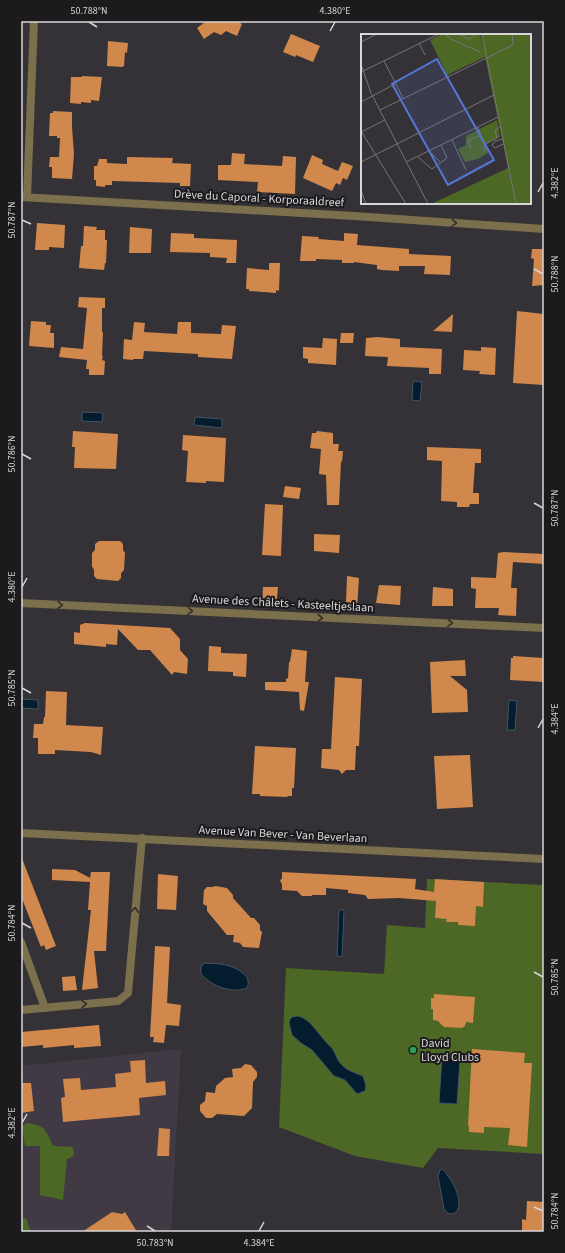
<svg xmlns="http://www.w3.org/2000/svg" width="565" height="1253" viewBox="0 0 565 1253" font-family="'Source Sans 3',sans-serif">
	<rect width="100%" height="100%" fill="#353237"/>
	<!-- built -->
	<path fill="#413a45" d="M 181,1049 L 171,1232 L 21,1232 L 21,1066 Z"/>
	<!-- green -->
	<path fill="#4d6724" d="M 427,879 L 544,885 L 544,1154 L 438,1148 L 423,1168 L 355,1156 L 279,1127 L 286,968 L 384,974 L 387,925 L 425,928 Z
		M 27,1123 C 45,1125 46,1130 53,1146 L 73,1147 L 74,1156 L 67,1159 L 63,1200 L 40,1195 L 40,1146 L 25,1146 L 22,1126 Z
		M 26,1218 L 31,1232 L 21,1232 L 21,1219 Z"/>
	<!-- water -->
	<path fill="#031c2e" stroke="#435461" d="M 413,381 L 422,382 L 420,401 L 412,400 Z
		M 82,412 L 103,413 L 102,422 L 82,421 Z
		M 195,417 L 222,419 L 222,428 L 194,425 Z
		M 21,699 L 38,700 L 38,709 L 21,708 Z
		M 509,700 L 517,701 L 515,730 L 507,730 Z
		M 339,910 L 344,910 L 342,957 L 337,956 Z
		M 204,963 C 209,964 215,963 220,964 C 231,965 254,974 247,988 C 231,994 212,986 201,974 L 201,967 Z
		M 297,1016 C 309,1017 319,1035 327,1043 C 329,1046 332,1047 333,1050 C 336,1054 337,1060 341,1064 C 346,1070 355,1073 363,1076 L 366,1086 L 365,1091 L 357,1094 L 345,1080 L 334,1076 L 312,1050 L 301,1043 L 292,1035 L 289,1023 L 290,1019 L 292,1017 Z
		M 442,1057 L 460,1059 L 457,1104 L 439,1103 Z
		M 442,1169 C 451,1178 462,1196 458,1209 C 455,1216 447,1215 444,1209 L 438,1176 L 440,1170 Z"/>
	<!-- building -->
	<path fill="#d1884d" d="M 204,21 L 240,21 L 238,22 L 242,24 L 237,36 L 226,31 L 221,35 L 214,32 L 204,39 L 197,28 L 205,22 Z
		M 291,34 L 320,46 L 313,62 L 296,55 L 295,57 L 283,52 Z
		M 108,41 L 128,43 L 127,53 L 125,52 L 124,66 L 123,66 L 123,67 L 107,66 Z
		M 82,76 L 102,77 L 99,101 L 91,100 L 91,103 L 81,102 L 81,104 L 70,103 L 71,77 L 82,77 Z
		M 53,111 L 72,112 L 72,127 L 74,154 L 72,179 L 52,178 L 52,167 L 49,167 L 50,157 L 59,157 L 60,138 L 57,138 L 57,136 L 49,136 L 50,113 L 53,113 Z
		M 232,153 L 245,154 L 244,164 L 282,166 L 283,156 L 296,157 L 295,194 L 257,192 L 258,182 L 218,180 L 218,165 L 231,165 Z
		M 312,155 L 323,160 L 322,164 L 338,171 L 342,162 L 353,166 L 347,180 L 343,178 L 340,185 L 336,183 L 332,191 L 303,178 Z
		M 127,157 L 173,158 L 172,163 L 191,164 L 190,186 L 180,186 L 180,183 L 112,181 L 112,185 L 105,185 L 105,187 L 96,186 L 96,180 L 94,180 L 94,166 L 97,166 L 99,159 L 107,159 L 107,163 L 127,164 Z
		M 37,223 L 65,225 L 64,248 L 49,247 L 49,250 L 35,250 Z
		M 84,226 L 97,227 L 96,230 L 105,230 L 105,240 L 107,240 L 106,263 L 105,263 L 104,270 L 79,268 L 81,246 L 83,246 Z
		M 130,227 L 152,229 L 151,253 L 129,253 Z
		M 171,233 L 194,234 L 194,238 L 237,240 L 236,263 L 226,263 L 227,258 L 210,257 L 210,253 L 170,252 Z
		M 344,233 L 358,234 L 357,245 L 409,249 L 409,254 L 451,256 L 450,275 L 424,274 L 425,266 L 399,266 L 399,271 L 382,270 L 377,269 L 377,265 L 354,262 L 354,263 L 342,263 L 342,260 L 316,259 L 316,261 L 300,261 L 302,236 L 319,237 L 318,239 L 344,241 Z
		M 532,249 L 544,249 L 544,285 L 532,286 L 534,259 L 531,258 Z
		M 269,263 L 280,263 L 279,291 L 276,290 L 276,293 L 249,291 L 249,289 L 246,289 L 247,268 L 269,270 Z
		M 79,297 L 105,298 L 105,308 L 102,308 L 102,332 L 103,332 L 102,356 L 103,356 L 102,360 L 105,361 L 104,375 L 89,375 L 89,369 L 86,369 L 87,360 L 59,357 L 61,347 L 83,349 L 87,308 L 78,307 Z
		M 517,311 L 544,314 L 544,385 L 513,383 Z
		M 453,314 L 452,332 L 433,331 Z
		M 31,321 L 46,322 L 46,325 L 51,325 L 50,333 L 54,333 L 54,348 L 29,346 Z
		M 134,322 L 145,323 L 144,332 L 177,334 L 178,322 L 191,322 L 191,333 L 221,334 L 222,325 L 236,326 L 232,359 L 198,357 L 198,354 L 144,351 L 143,359 L 133,359 L 133,360 L 123,359 L 124,339 L 132,340 Z
		M 341,333 L 354,333 L 353,343 L 340,343 Z
		M 378,337 L 400,339 L 400,347 L 442,349 L 441,374 L 429,374 L 429,368 L 387,366 L 388,357 L 365,356 L 366,338 Z
		M 323,338 L 337,339 L 336,365 L 308,363 L 308,359 L 303,358 L 303,347 L 322,348 Z
		M 481,347 L 496,348 L 495,375 L 479,374 L 480,371 L 463,370 L 464,350 L 481,351 Z
		M 73,431 L 118,434 L 116,469 L 74,468 L 75,447 L 72,447 Z
		M 317,431 L 333,433 L 333,444 L 339,444 L 338,451 L 343,451 L 342,462 L 341,461 L 339,505 L 327,505 L 326,475 L 319,474 L 321,449 L 310,448 L 312,433 L 316,433 Z
		M 183,435 L 226,438 L 224,482 L 206,481 L 206,483 L 186,482 L 188,451 L 182,450 Z
		M 427,447 L 481,449 L 481,463 L 475,463 L 473,493 L 479,493 L 479,504 L 470,504 L 469,507 L 457,507 L 457,502 L 441,501 L 442,461 L 427,460 Z
		M 285,486 L 301,488 L 299,499 L 283,497 Z
		M 265,504 L 283,505 L 281,556 L 262,555 Z
		M 314,534 L 340,535 L 339,553 L 314,551 Z
		M 99,541 L 120,541 L 123,544 L 123,550 L 125,553 L 124,570 L 121,573 L 121,578 L 118,581 L 97,579 L 94,576 L 94,570 L 92,566 L 92,553 L 95,550 L 95,544 Z
		M 503,552 L 544,554 L 544,564 L 513,562 L 511,588 L 517,588 L 516,616 L 498,615 L 499,608 L 475,608 L 476,589 L 471,588 L 471,577 L 496,578 L 498,553 Z
		M 347,576 L 359,578 L 357,609 L 351,603 L 346,602 Z
		M 379,585 L 401,586 L 400,605 L 376,603 Z
		M 263,587 L 278,587 L 276,608 L 262,607 Z
		M 433,587 L 453,589 L 453,606 L 432,606 Z
		M 85,623 L 170,628 L 180,639 L 180,650 L 188,659 L 187,674 L 174,672 L 172,675 L 150,650 L 138,650 L 118,629 L 117,645 L 106,644 L 106,647 L 74,644 L 74,632 L 80,633 L 80,625 Z
		M 209,646 L 221,647 L 221,653 L 247,654 L 246,677 L 233,676 L 233,672 L 208,671 Z
		M 292,649 L 307,651 L 305,682 L 309,682 L 304,711 L 300,710 L 299,692 L 265,690 L 265,682 L 286,682 L 286,679 L 288,678 L 289,662 L 290,662 Z
		M 513,656 L 544,658 L 544,682 L 510,680 L 511,658 L 513,658 Z
		M 465,660 L 466,676 L 450,676 L 467,690 L 468,712 L 432,713 L 430,662 Z
		M 335,677 L 362,679 L 359,746 L 356,746 L 355,770 L 346,770 L 342,774 L 339,770 L 321,768 L 322,749 L 331,749 Z
		M 46,691 L 67,692 L 66,725 L 103,727 L 101,755 L 91,752 L 55,750 L 55,754 L 38,754 L 38,738 L 33,738 L 34,724 L 43,724 L 44,717 L 45,717 Z
		M 255,746 L 296,748 L 294,788 L 292,788 L 292,796 L 287,796 L 288,797 L 260,796 L 260,794 L 252,794 Z
		M 470,755 L 473,807 L 437,809 L 434,756 Z
		M 21,856 L 56,946 L 46,950 L 44,945 L 41,947 L 21,896 Z
		M 52,869 L 75,870 L 90,878 L 91,872 L 110,872 L 106,951 L 94,951 L 98,988 L 82,990 L 91,910 L 88,910 L 90,882 L 52,880 Z
		M 282,872 L 416,879 L 415,889 L 434,892 L 435,879 L 484,882 L 483,907 L 476,906 L 475,926 L 458,925 L 458,922 L 446,922 L 447,919 L 435,918 L 436,901 L 399,898 L 368,899 L 365,895 L 348,893 L 348,890 L 326,888 L 326,895 L 312,895 L 312,896 L 302,896 L 297,891 L 282,890 L 282,884 L 280,881 L 282,878 Z
		M 158,874 L 178,876 L 176,910 L 157,909 Z
		M 215,886 L 227,888 L 233,895 L 233,898 L 251,918 L 254,918 L 260,925 L 260,930 L 262,932 L 259,948 L 243,947 L 240,943 L 233,942 L 234,935 L 227,935 L 207,911 L 207,906 L 203,904 L 204,890 L 207,887 L 213,887 Z
		M 155,946 L 170,947 L 167,1003 L 181,1005 L 179,1026 L 166,1025 L 164,1043 L 153,1042 L 154,1037 L 150,1037 Z
		M 75,976 L 77,990 L 63,991 L 62,977 Z
		M 434,994 L 475,997 L 473,1023 L 466,1022 L 465,1026 L 462,1028 L 444,1027 L 438,1021 L 433,1020 L 433,1009 L 431,1009 L 431,998 L 434,998 Z
		M 99,1025 L 101,1046 L 74,1048 L 74,1045 L 43,1048 L 43,1045 L 21,1047 L 21,1032 Z
		M 472,1049 L 525,1053 L 524,1063 L 532,1063 L 527,1147 L 508,1145 L 510,1128 L 484,1127 L 484,1133 L 469,1132 L 469,1126 L 468,1126 Z
		M 145,1060 L 146,1083 L 165,1081 L 166,1095 L 139,1098 L 140,1115 L 63,1122 L 61,1098 L 65,1097 L 63,1079 L 80,1078 L 81,1090 L 116,1087 L 115,1074 L 131,1072 L 130,1061 Z
		M 245,1064 L 251,1065 L 257,1072 L 257,1077 L 253,1082 L 252,1108 L 244,1116 L 217,1114 L 212,1118 L 206,1118 L 200,1111 L 200,1105 L 205,1101 L 206,1092 L 215,1093 L 216,1086 L 225,1078 L 233,1077 L 232,1069 L 241,1068 Z
		M 21,1083 L 31,1083 L 34,1111 L 21,1113 Z
		M 159,1128 L 170,1129 L 169,1156 L 157,1156 Z
		M 527,1201 L 544,1202 L 544,1232 L 522,1232 L 522,1219 L 526,1220 Z
		M 112,1212 L 122,1214 L 125,1212 L 137,1232 L 82,1232 Z"/>
	<g fill="none" stroke-linecap="round" stroke-linejoin="round">
		<!-- street -->
		<path stroke="#7b6f4c" stroke-width="8" d="M 21,197 L 354,216 L 544,229
			M 27,197 L 34,21
			M 21,603 L 544,628
			M 21,833 L 544,859
			M 21,942 L 45,1008
			M 21,1010 L 118,1001 L 128,993 L 142,838"/>
	</g>
	<!-- one-way arrows -->
	<defs><path id="oneway-chevron" d="M-2-3.5L2.5 0L-2 3.5" fill="none" stroke-width="1.6" stroke-linecap="round" stroke-linejoin="round"/></defs>
	<g stroke="#342f28">
		<use href="#oneway-chevron" transform="translate(454 223) rotate(4)"/>
		<use href="#oneway-chevron" transform="translate(60 605) rotate(2)"/>
		<use href="#oneway-chevron" transform="translate(190 611) rotate(3)"/>
		<use href="#oneway-chevron" transform="translate(320 618) rotate(2)"/>
		<use href="#oneway-chevron" transform="translate(450 623) rotate(3)"/>
		<use href="#oneway-chevron" transform="translate(135 910) rotate(-85)"/>
		<use href="#oneway-chevron" transform="translate(84 1004) rotate(-5)"/>
	</g>
	<!-- ticks -->
	<path fill="none" stroke="#d8d6d9" stroke-width="1.5" d="M 89,22 L 97,27M 330,31 L 335,22M 538,192 L 543,183M 22,220 L 31,224M 534,269 L 543,274M 22,454 L 31,459M 534,503 L 543,508M 22,587 L 27,578M 22,688 L 31,693M 538,728 L 543,719M 22,923 L 31,928M 534,972 L 543,977M 22,1123 L 27,1114M 534,1207 L 543,1211M 147,1226 L 155,1231M 259,1231 L 264,1222"/>
	<!-- markers -->
	<circle fill="#2e9e5b" stroke="#1c1a1c" stroke-width="1.5" cx="413" cy="1050" r="4"/>
	<g text-anchor="middle" stroke-width="4" stroke-linejoin="round" paint-order="stroke">
		<!-- street labels -->
		<g font-size="12" fill="#d8d6d9" stroke="#1c1a1c">
			<text transform="translate(259 198) rotate(3)" y="4">Drève du Caporal - Korporaaldreef</text>
			<text transform="translate(283 603) rotate(3)" y="4">Avenue des Châlets - Kasteeltjeslaan</text>
			<text transform="translate(283 834) rotate(3)" y="4">Avenue Van Bever - Van Beverlaan</text>
		</g>
		<!-- poi labels -->
		<g font-size="12" fill="#d8d6d9" stroke="#1c1a1c" text-anchor="start">
			<text x="421" y="1047">David<tspan x="421" dy="14">Lloyd Clubs</tspan></text>
		</g>
	</g>
	<!-- overview -->
	<g transform="translate(361 34)">
		<rect width="170" height="170" fill="#353237"/>
		<path d="M 81,0 L 119,0 L 122,13 L 120,0 L 170,0 L 170,170 L 70,170 L 147,134 L 124,23 L 86,41 L 69,6 ZM 136,86 L 139,103 L 124,110 L 128,118 L 117,125 L 104,128 L 97,115 L 105,111 L 105,102 Z" fill="#4d6724"/>
		<path fill="none" stroke="#767478" stroke-width="1" d="M 85,0 L 88,4 L 119,18M 97,0 L 108,5 L 116,0M 121,0 L 155,170M 0,8 L 16,0M 58,9 L 64,21M 23,27 L 42,64M 0,30 L 10,59 L 67,170M 0,38 L 78,0M 0,68 L 34,50M 19,76 L 152,11 L 151,0M 0,97 L 45,170M 0,98 L 24,86M 142,105 L 134,107 L 131,111 L 134,114 L 142,110M 91,106 L 105,136M 110,115 L 107,107 L 120,101 L 117,93M 68,117 L 80,129M 124,117 L 123,111 L 136,104 L 134,96 L 139,93M 57,123 L 71,135 L 86,124 L 80,111M 0,128 L 133,61M 45,128 L 137,83M 0,156 L 5,170"/>
		<path fill="#5577d8" fill-opacity="0.15" stroke="#5577d8" stroke-width="2" d="M 76,25 L 133,126 L 87,151 L 31,50 Z"/>
		<rect width="170" height="170" fill="none" stroke="#d8d6d9" stroke-width="2"/>
	</g>
	<!-- border -->
	<rect width="565" height="1253" fill="none" stroke="#1c1a1c" stroke-width="44"/>
	<rect x="22" y="22" width="521" height="1209" fill="none" stroke="#d8d6d9" stroke-width="1.5"/>
	<g font-size="10" text-anchor="middle" fill="#d8d6d9">
		<text x="89" y="14">50.788°N</text>
		<text x="335" y="14">4.380°E</text>
		<text transform="translate(554 183) rotate(-90)" y="4">4.382°E</text>
		<text transform="translate(11 220) rotate(-90)" y="4">50.787°N</text>
		<text transform="translate(554 274) rotate(-90)" y="4">50.788°N</text>
		<text transform="translate(11 454) rotate(-90)" y="4">50.786°N</text>
		<text transform="translate(554 508) rotate(-90)" y="4">50.787°N</text>
		<text transform="translate(11 587) rotate(-90)" y="4">4.380°E</text>
		<text transform="translate(11 688) rotate(-90)" y="4">50.785°N</text>
		<text transform="translate(554 719) rotate(-90)" y="4">4.384°E</text>
		<text transform="translate(11 923) rotate(-90)" y="4">50.784°N</text>
		<text transform="translate(554 977) rotate(-90)" y="4">50.785°N</text>
		<text transform="translate(11 1123) rotate(-90)" y="4">4.382°E</text>
		<text transform="translate(554 1211) rotate(-90)" y="4">50.784°N</text>
		<text x="155" y="1246">50.783°N</text>
		<text x="259" y="1246">4.384°E</text>
	</g>
</svg>
